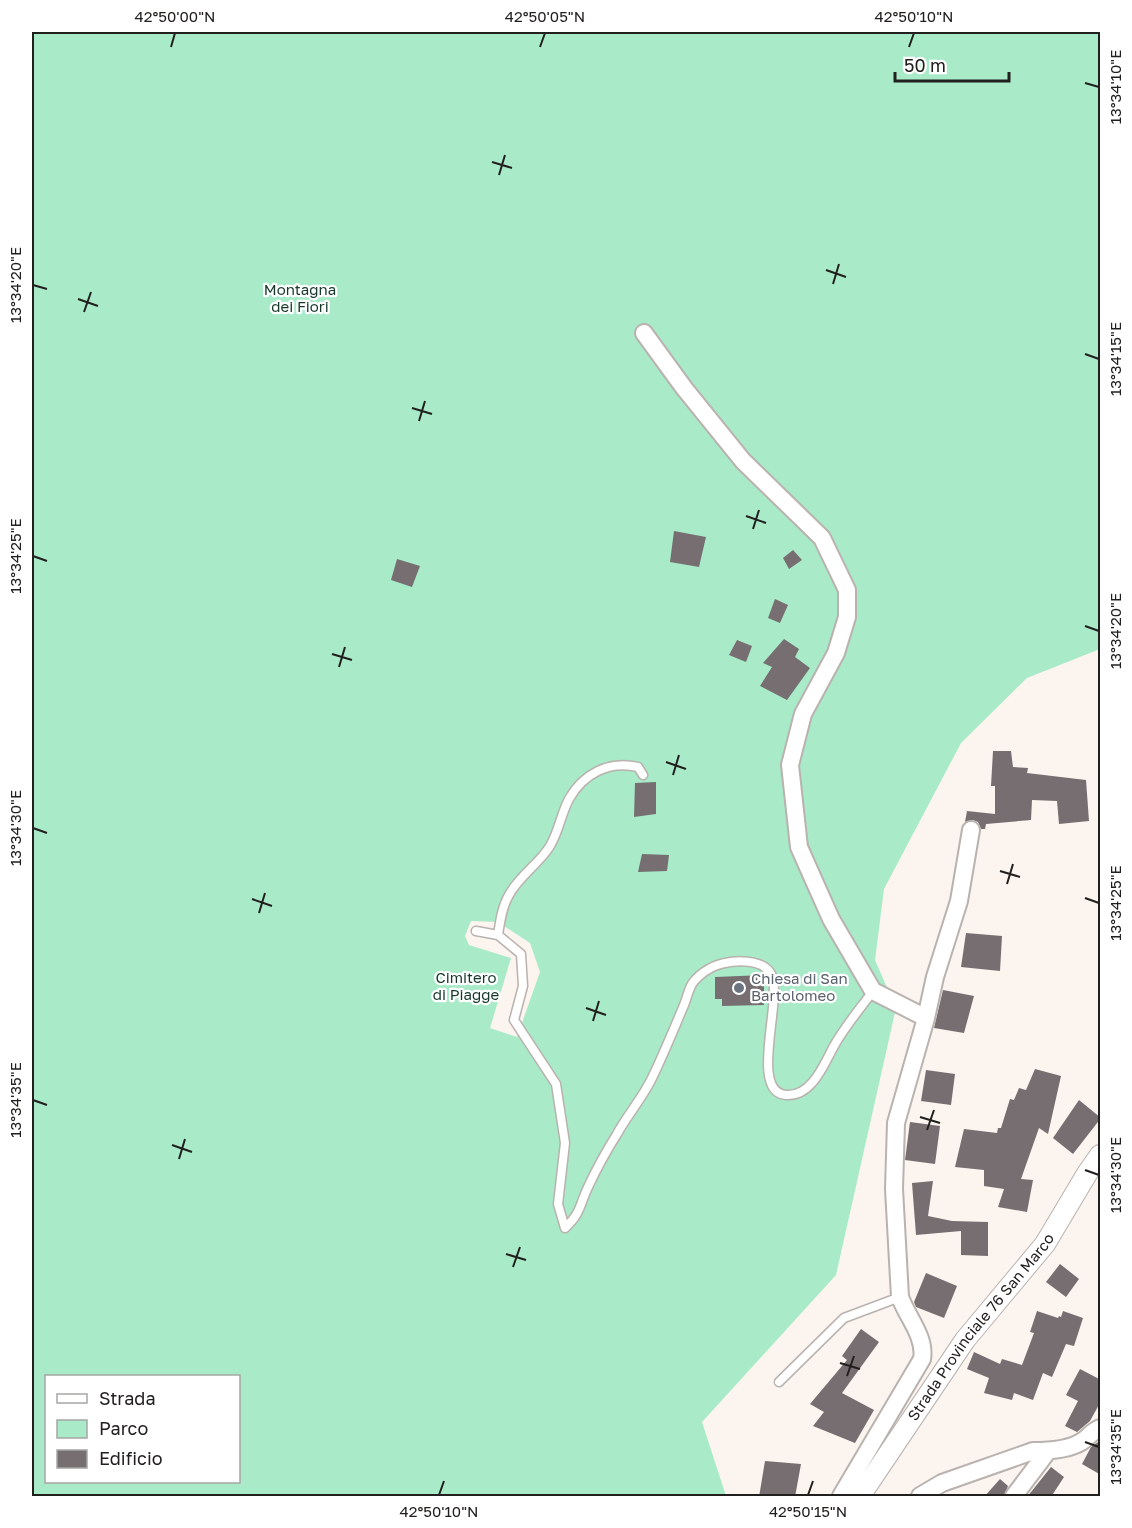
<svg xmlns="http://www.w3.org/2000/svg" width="1132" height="1528" viewBox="0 0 1132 1528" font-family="'Golos Text',sans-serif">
	<rect width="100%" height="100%" fill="#fbf4ef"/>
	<!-- green -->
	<path fill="#a9eac9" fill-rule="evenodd" d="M 32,32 L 1100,32 L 1100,649 L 1027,678 L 961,743 L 884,889 L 875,960 L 896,1008 L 836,1275 L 702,1422 L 726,1496 L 32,1496 ZM 471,921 L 498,922 L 530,943 L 540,972 L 517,1037 L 490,1028 L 511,958 L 469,945 L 465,936 ZM 46,1376 L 238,1376 L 238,1482 L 46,1482 Z"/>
	<!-- building -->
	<path fill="#766e71" d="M 674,531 L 706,537 L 699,567 L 670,562 Z
		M 793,550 L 802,560 L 789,569 L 783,558 Z
		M 397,559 L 420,566 L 412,587 L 391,580 Z
		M 775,599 L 788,605 L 780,623 L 768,618 Z
		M 784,639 L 799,649 L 795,657 L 810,668 L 787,700 L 760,686 L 772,667 L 763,663 Z
		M 737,640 L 752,646 L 746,662 L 729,655 Z
		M 993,751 L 1011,751 L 1013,767 L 1028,768 L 1027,773 L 1086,780 L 1089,821 L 1059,824 L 1057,801 L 1032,800 L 1031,820 L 986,824 L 985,829 L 981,829 L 978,822 L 973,820 L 965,822 L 967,811 L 995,814 L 995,786 L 991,786 Z
		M 656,782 L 656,814 L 634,817 L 635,783 Z
		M 642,854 L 669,855 L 667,871 L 638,872 Z
		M 966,933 L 1002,936 L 1000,971 L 961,967 Z
		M 764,975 L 764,1005 L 722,1006 L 722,999 L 715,999 L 715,977 Z
		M 943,990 L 974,996 L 964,1033 L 934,1028 Z
		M 1035,1069 L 1061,1076 L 1048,1134 L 1039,1128 L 1021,1179 L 1033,1180 L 1027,1212 L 998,1207 L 1004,1189 L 984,1186 L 984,1170 L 955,1167 L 964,1129 L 997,1133 L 998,1128 L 1001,1128 L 1010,1099 L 1014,1100 L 1019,1088 L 1026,1090 Z
		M 926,1070 L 955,1074 L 951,1105 L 921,1101 Z
		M 1079,1100 L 1101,1118 L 1073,1154 L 1053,1138 Z
		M 910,1122 L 940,1126 L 935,1164 L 905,1160 Z
		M 933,1181 L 928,1216 L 952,1221 L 988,1222 L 988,1256 L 961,1255 L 961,1231 L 916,1235 L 912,1183 Z
		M 1060,1264 L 1079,1279 L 1066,1297 L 1046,1282 Z
		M 926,1273 L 957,1286 L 944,1318 L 916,1307 L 914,1302 Z
		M 1037,1311 L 1058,1318 L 1059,1316 L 1061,1317 L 1063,1311 L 1083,1318 L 1074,1346 L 1066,1344 L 1052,1377 L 1043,1373 L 1033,1400 L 1014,1393 L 1012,1400 L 984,1393 L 989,1378 L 967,1369 L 974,1352 L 1000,1364 L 1002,1359 L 1022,1365 L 1034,1333 L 1030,1332 Z
		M 861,1329 L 879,1342 L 842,1393 L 874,1410 L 855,1443 L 813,1426 L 824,1412 L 810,1404 L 847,1360 L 842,1356 Z
		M 1080,1369 L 1101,1380 L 1101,1401 L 1090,1421 L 1077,1432 L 1065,1426 L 1078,1401 L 1066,1395 Z
		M 1101,1440 L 1101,1475 L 1082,1464 L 1091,1447 Z
		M 765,1461 L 801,1464 L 795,1497 L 759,1497 Z
		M 1051,1467 L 1064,1477 L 1051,1497 L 1027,1497 Z
		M 1000,1479 L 1008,1486 L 1004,1497 L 984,1497 Z"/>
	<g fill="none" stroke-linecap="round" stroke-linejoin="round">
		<defs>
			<path id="service" d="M 476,931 L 498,935 L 521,954 L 523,986 L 514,1020 L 556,1084 L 565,1143 L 558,1204 L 565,1228 C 582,1212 579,1205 589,1185 C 597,1168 607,1150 617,1134 C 628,1114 644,1096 653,1076 C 664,1053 674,1029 684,1005 C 687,998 688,991 692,984 C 695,979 703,972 709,969 C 723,960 761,956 771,974 C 784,997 748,1092 786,1095 C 812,1097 824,1064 834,1046 C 845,1026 860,1009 873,991
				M 498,935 C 500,922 502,907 509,895 C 519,876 539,864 550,846 C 559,831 561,814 569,799 C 583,774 609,760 638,767 L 643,775
				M 779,1382 L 844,1318 L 900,1297"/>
			<path id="minor" d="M 644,333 L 684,388 L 743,461 L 822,538 L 847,590 L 847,617 L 836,653 L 803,714 L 790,765 L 799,847 L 831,919 L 873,991 L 926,1018
				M 841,1496 L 922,1359 C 926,1337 907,1317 900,1297 L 894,1189 L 896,1123 L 926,1018 L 935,977 L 959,901 L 971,830
				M 920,1496 L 942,1483 L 1033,1451 C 1048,1451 1068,1450 1081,1442 C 1088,1438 1092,1431 1100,1428
				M 1014,1496 L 1048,1451"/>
			<g id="tertiary">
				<path id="s1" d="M 860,1496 L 965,1340 L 1045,1244 L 1088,1172 L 1100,1155"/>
			</g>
		</defs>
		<!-- service casing -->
		<use href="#service" stroke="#b9b2ae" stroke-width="11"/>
		<!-- minor casing -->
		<use href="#minor" stroke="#b9b2ae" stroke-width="20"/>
		<!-- tertiary casing -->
		<use href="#tertiary" stroke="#b9b2ae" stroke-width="22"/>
		<!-- service -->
		<use href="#service" stroke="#fff" stroke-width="8"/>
		<!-- minor -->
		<use href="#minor" stroke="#fff" stroke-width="16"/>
		<!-- tertiary -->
		<use href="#tertiary" stroke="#fff" stroke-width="20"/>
	</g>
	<!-- ticks -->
	<path fill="none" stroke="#22201e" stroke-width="2" d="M 171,47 L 175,33M 540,47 L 545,33M 909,47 L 914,33M 1085,83 L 1099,87M 492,162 L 512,168M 499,175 L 505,155M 826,270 L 846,277M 833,284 L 839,264M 33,285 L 47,289M 78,299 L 98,306M 84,312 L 91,292M 1085,354 L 1099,359M 412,408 L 432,414M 419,421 L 425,401M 746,516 L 766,523M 753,529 L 759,510M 33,556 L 47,561M 1085,626 L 1099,631M 332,654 L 352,660M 339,667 L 345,647M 666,762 L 686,769M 673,775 L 679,755M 33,828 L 47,833M 1000,871 L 1020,877M 1007,884 L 1013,864M 1085,898 L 1099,903M 252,899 L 272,906M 259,913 L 265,893M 586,1008 L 606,1015M 593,1021 L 599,1001M 33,1100 L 47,1105M 920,1117 L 940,1123M 927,1130 L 934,1110M 172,1145 L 192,1152M 179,1159 L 185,1139M 1085,1170 L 1099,1175M 506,1254 L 526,1260M 513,1267 L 520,1247M 840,1363 L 860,1369M 847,1376 L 854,1356M 1085,1442 L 1099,1447M 439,1495 L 444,1481M 808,1495 L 813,1481"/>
	<!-- markers -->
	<circle fill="#6b7280" stroke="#fff" stroke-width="2" cx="739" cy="988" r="6"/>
	<g text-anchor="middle" stroke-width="4.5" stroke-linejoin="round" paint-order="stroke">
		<!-- park labels -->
		<g font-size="15" fill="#16392a" stroke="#fff">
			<text x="300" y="295">Montagna<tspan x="300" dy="17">dei Fiori</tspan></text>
			<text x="466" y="983">Cimitero<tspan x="466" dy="17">di Piagge</tspan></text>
		</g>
		<!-- worship labels -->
		<g font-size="15" fill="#5b616d" stroke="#fff" text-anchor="start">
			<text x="751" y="984">Chiesa di San<tspan x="751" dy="17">Bartolomeo</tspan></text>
		</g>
		<!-- street labels -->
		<g font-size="15" fill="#22201e" stroke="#fff">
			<text dy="5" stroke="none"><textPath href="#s1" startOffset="208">Strada Provinciale 76 San Marco</textPath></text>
		</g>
	</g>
	<!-- border -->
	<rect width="1132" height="1528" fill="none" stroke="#ffffff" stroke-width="66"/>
	<!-- legend -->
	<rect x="45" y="1375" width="195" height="108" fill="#ffffff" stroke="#a7a6a5" stroke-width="1.5"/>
	<rect x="57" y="1394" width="30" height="9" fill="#ffffff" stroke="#a7a6a5" stroke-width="1.5"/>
	<text x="99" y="1405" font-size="18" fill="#22201e">Strada</text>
	<rect x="57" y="1420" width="30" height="18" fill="#a9eac9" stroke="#a7a6a5" stroke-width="1.5"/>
	<text x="99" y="1435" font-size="18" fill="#22201e">Parco</text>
	<rect x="57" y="1450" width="30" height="18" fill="#766e71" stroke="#a7a6a5" stroke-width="1.5"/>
	<text x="99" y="1465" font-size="18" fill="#22201e">Edificio</text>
	<!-- scale -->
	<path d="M895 72v9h114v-9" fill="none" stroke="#22201e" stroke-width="3"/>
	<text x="904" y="72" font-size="18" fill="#22201e" stroke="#ffffff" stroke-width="4.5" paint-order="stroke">50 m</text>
	<rect x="33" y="33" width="1066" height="1462" fill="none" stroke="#22201e" stroke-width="2"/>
	<g font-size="15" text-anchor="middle" fill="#22201e">
		<text x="175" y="22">42°50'00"N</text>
		<text x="545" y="22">42°50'05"N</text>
		<text x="914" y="22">42°50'10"N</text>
		<text transform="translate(1116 87) rotate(-90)" y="5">13°34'10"E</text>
		<text transform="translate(16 285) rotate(-90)" y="5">13°34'20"E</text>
		<text transform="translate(1116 359) rotate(-90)" y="5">13°34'15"E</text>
		<text transform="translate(16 556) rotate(-90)" y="5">13°34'25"E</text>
		<text transform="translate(1116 631) rotate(-90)" y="5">13°34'20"E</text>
		<text transform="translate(16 828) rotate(-90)" y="5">13°34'30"E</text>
		<text transform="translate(1116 903) rotate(-90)" y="5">13°34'25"E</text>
		<text transform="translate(16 1100) rotate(-90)" y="5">13°34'35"E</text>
		<text transform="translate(1116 1175) rotate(-90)" y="5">13°34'30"E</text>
		<text transform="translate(1116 1447) rotate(-90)" y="5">13°34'35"E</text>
		<text x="439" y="1517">42°50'10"N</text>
		<text x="808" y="1517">42°50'15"N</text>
	</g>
</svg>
